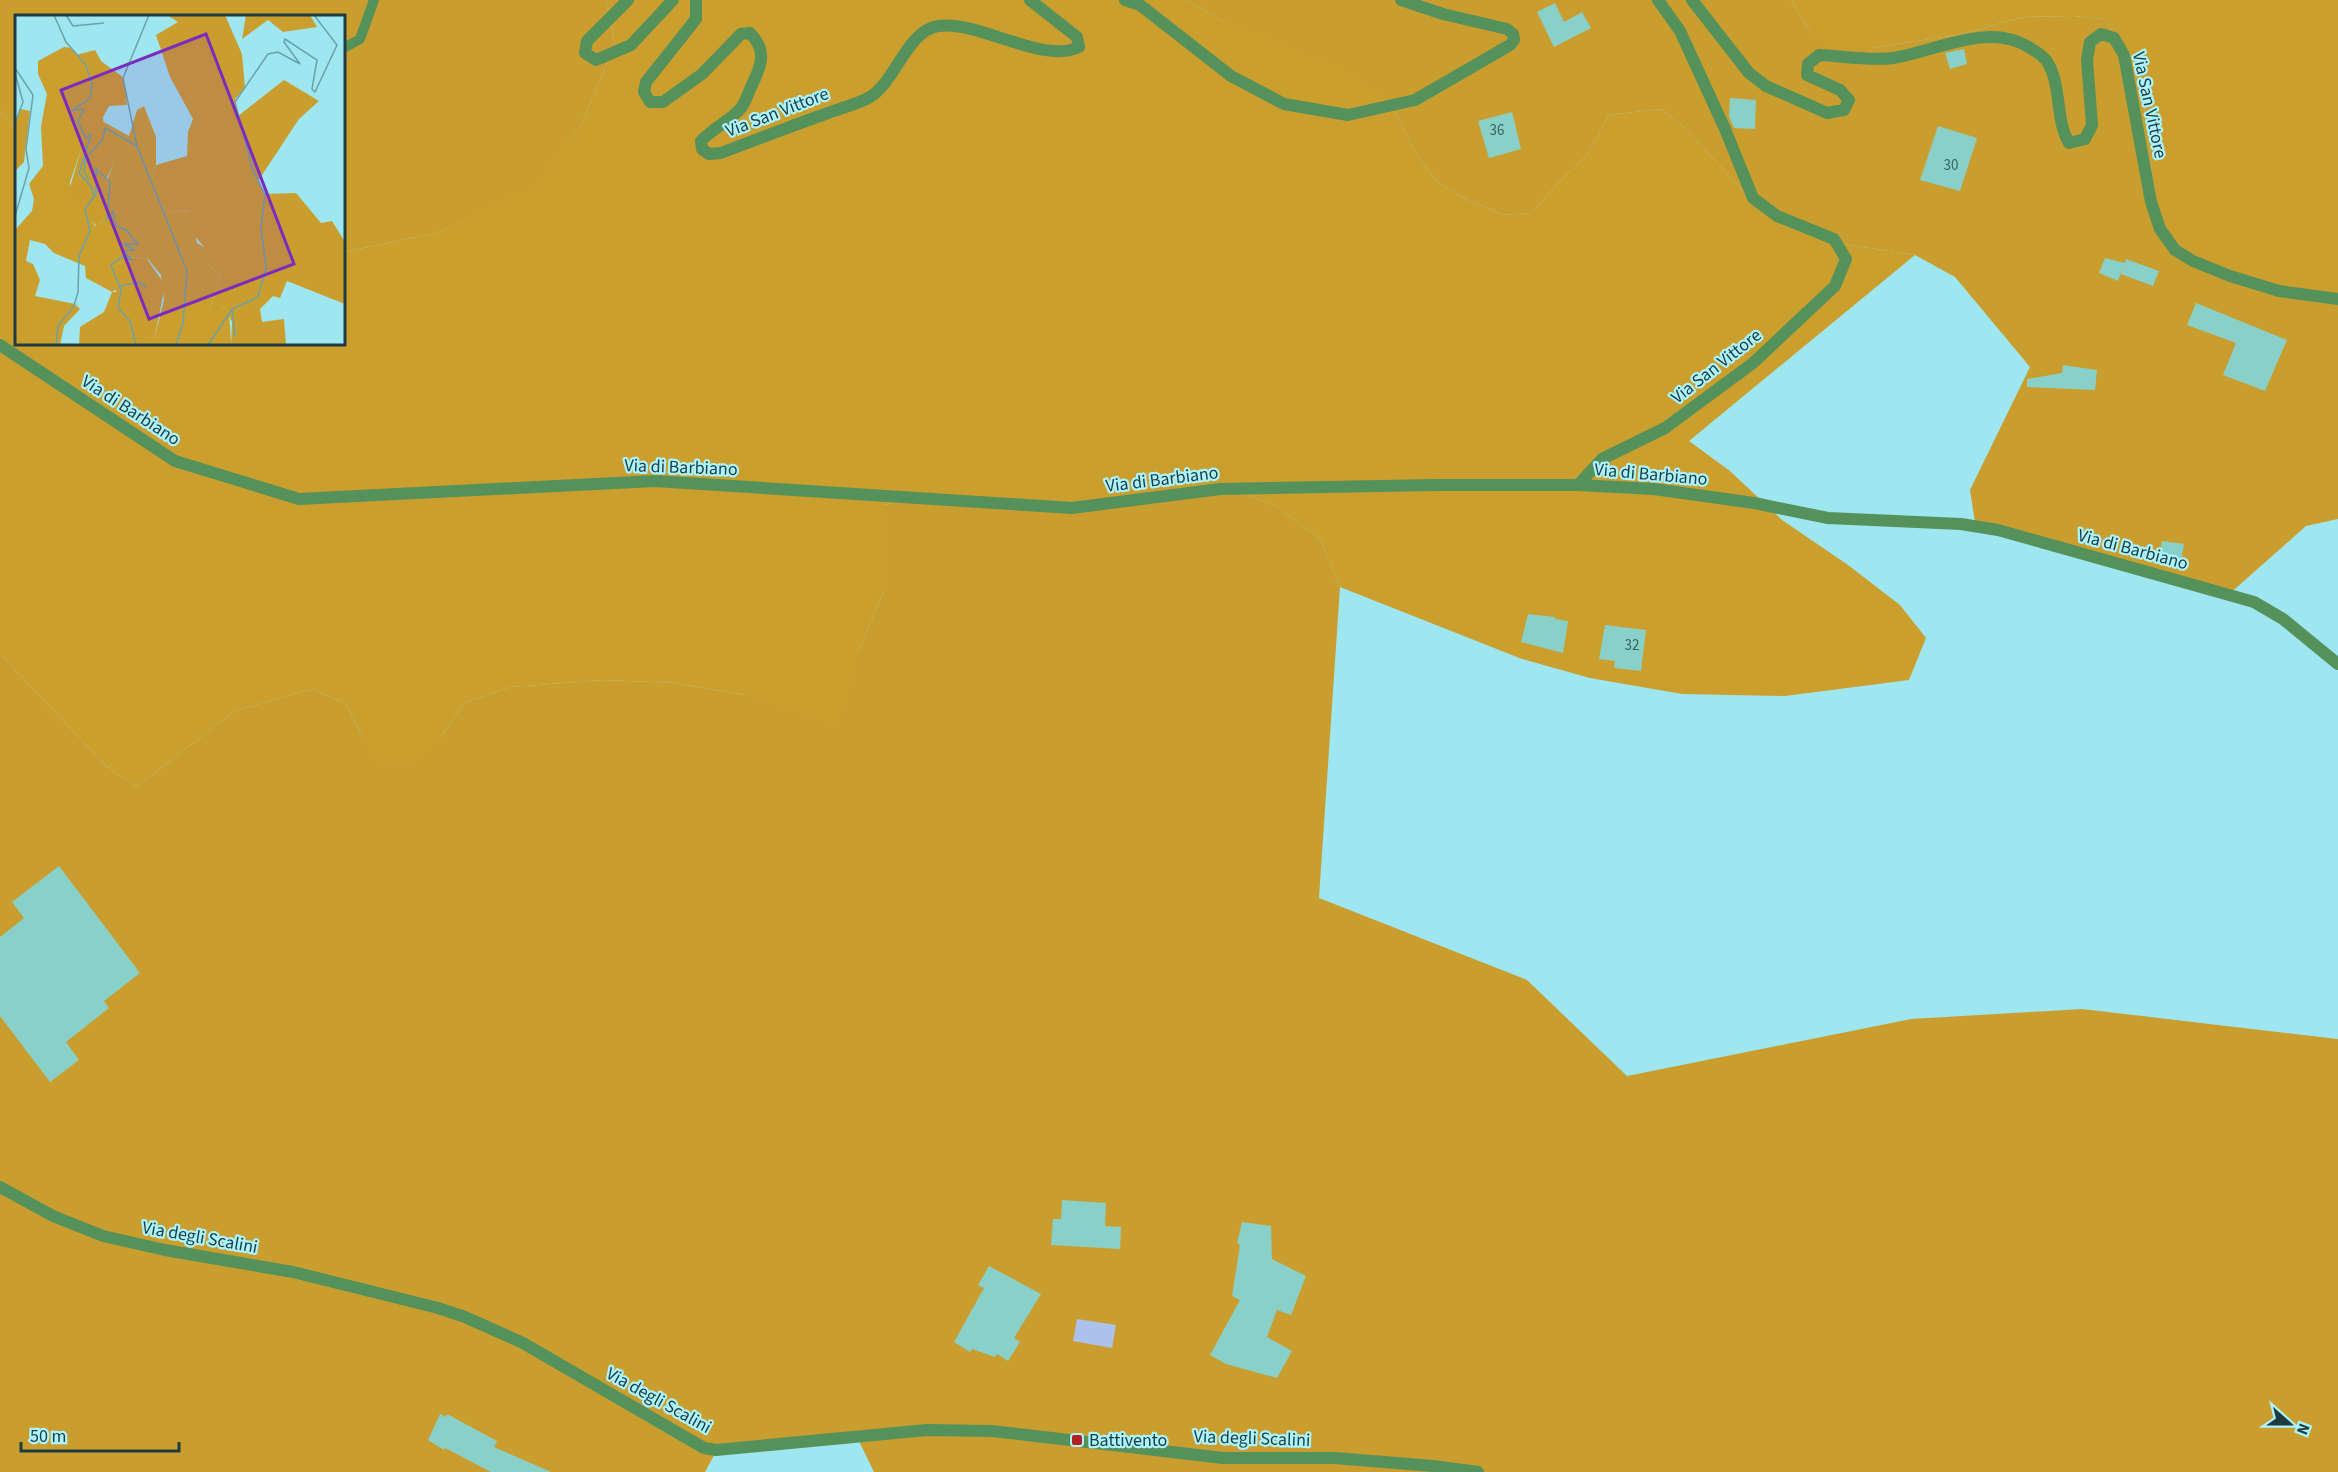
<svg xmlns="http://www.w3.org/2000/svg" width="2338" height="1472" viewBox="0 0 2338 1472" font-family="'Source Sans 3',sans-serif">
	<rect width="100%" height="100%" fill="#9ee6f0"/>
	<!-- green -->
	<path fill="#ca9e2e" d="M 0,0 L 606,0 L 615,45 L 581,125 L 534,189 L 436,233 L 344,252 L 344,16 L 16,16 L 16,126 L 0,111 Z
		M 1187,0 L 1791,0 L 1810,32 L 1871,48 L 1957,35 L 2023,17 L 2073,16 L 2103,19 L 2130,53 L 2144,104 L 2155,198 L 2338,303 L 2338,519 L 2306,526 L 2227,596 L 1976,529 L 1970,490 L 2030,367 L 1955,277 L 1915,255 L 1843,244 L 1747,195 L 1685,128 L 1661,109 L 1609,115 L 1587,155 L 1558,183 L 1532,213 L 1504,215 L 1466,199 L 1437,182 L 1414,150 L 1392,105 L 1221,20 Z
		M 1221,484 L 1275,506 L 1320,538 L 1340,587 L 1319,898 L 1527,980 L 1627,1076 L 1911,1019 L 2082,1009 L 2338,1039 L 2338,1472 L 874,1472 L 857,1437 L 717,1450 L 705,1472 L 0,1472 L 0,654 L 105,765 L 136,787 L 235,711 L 312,689 L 346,704 L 363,738 L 440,738 L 464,703 L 511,687 L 604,680 L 674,683 L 746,695 L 858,652 L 884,591 L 884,505 L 919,497 Z"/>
	<!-- forest -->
	<path fill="#cb9f2d" d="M 606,0 L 1187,0 L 1221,20 L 1355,76 L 1392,105 L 1414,150 L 1437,182 L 1466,199 L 1504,215 L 1532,213 L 1558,183 L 1587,155 L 1609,115 L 1661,109 L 1685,128 L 1747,195 L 1843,244 L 1915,255 L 1689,441 L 1730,471 L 1782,520 L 1848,565 L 1900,605 L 1926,638 L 1909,680 L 1785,696 L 1682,694 L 1590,678 L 1522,659 L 1340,587 L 1320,538 L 1275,506 L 1221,484 L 1088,500 L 919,497 L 884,505 L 884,591 L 858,652 L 837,724 L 746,695 L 674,683 L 604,680 L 511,687 L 464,703 L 440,738 L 410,766 L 380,763 L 363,738 L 346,704 L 312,689 L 235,711 L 136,787 L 105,765 L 0,654 L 0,111 L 16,126 L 16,344 L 344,344 L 344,252 L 436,233 L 534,188 L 581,125 L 615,45 Z
		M 1791,0 L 2338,0 L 2338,303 L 2227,273 L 2192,250 L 2166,225 L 2155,198 L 2144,104 L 2130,53 L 2103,19 L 2073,16 L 2023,17 L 1957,35 L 1871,48 L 1831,45 L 1810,32 Z"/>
	<!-- water -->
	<path fill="#adc1ed" d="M 1077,1319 L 1116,1325 L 1112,1348 L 1073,1341 Z"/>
	<!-- building -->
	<path fill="#89d0c8" d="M 1555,3 L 1564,22 L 1582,12 L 1591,28 L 1554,47 L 1537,12 Z
		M 1964,49 L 1967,64 L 1950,69 L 1945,53 Z
		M 1730,98 L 1756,100 L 1755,129 L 1734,128 L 1729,117 Z
		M 1512,112 L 1521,149 L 1489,158 L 1478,121 Z
		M 1938,126 L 1977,138 L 1960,191 L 1920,180 Z
		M 2105,258 L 2125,263 L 2126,259 L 2159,271 L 2153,286 L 2121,274 L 2123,267 L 2118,281 L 2099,273 Z
		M 2196,303 L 2287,340 L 2265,391 L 2223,375 L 2236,343 L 2187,325 Z
		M 2063,365 L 2097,370 L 2095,390 L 2027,387 L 2027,379 L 2062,373 Z
		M 2162,541 L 2184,544 L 2181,562 L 2159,559 Z
		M 1528,614 L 1555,617 L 1555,619 L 1568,621 L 1563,653 L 1521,642 Z
		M 1605,625 L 1646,630 L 1641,671 L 1614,668 L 1615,661 L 1599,659 Z
		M 59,866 L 140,973 L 104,1001 L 109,1008 L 66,1042 L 79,1060 L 50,1082 L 0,1016 L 0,937 L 24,918 L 12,902 Z
		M 1062,1200 L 1106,1203 L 1105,1226 L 1121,1227 L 1120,1249 L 1051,1245 L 1053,1219 L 1061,1219 Z
		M 1242,1222 L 1271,1226 L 1272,1259 L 1306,1276 L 1291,1315 L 1277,1310 L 1267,1337 L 1292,1351 L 1277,1378 L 1226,1364 L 1210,1355 L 1240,1300 L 1232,1296 L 1240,1245 L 1237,1243 Z
		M 989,1266 L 1041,1294 L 1014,1338 L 1020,1342 L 1008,1361 L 997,1354 L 995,1357 L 972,1349 L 970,1352 L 954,1342 L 984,1288 L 978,1285 Z
		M 440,1414 L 446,1417 L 447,1414 L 497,1441 L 494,1447 L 551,1472 L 491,1472 L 445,1448 L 444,1450 L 428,1440 Z"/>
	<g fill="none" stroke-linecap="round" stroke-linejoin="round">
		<!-- service -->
		<path stroke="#55915b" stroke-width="10" d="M 344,48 L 360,39 L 374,0"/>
		<!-- minor -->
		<path stroke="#55915b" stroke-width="12" d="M 628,0 L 587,41 L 585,53 L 596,60 L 631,45 L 673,0
			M 696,0 L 696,19 L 646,82 L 644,92 L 650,102 L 663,102 L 702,74 L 741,34 L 750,33 C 768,51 761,67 751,87 C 748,94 745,103 741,108 C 732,119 712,129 701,141 L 702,149 L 709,154 L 721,153 C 757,139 792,126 828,113 C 841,108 858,104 870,97 C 896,81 907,31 938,26 C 979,20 1043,65 1079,47 L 1077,37 L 1030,0
			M 1125,0 L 1140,5 L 1231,76 L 1284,104 L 1348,115 L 1415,100 L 1510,45 L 1514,40 L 1513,34 L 1507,29 L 1443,14 L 1401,0
			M 1692,0 L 1749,73 L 1766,86 L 1827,113 L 1844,110 L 1849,100 L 1840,90 L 1807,75 L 1808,64 L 1819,55 C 1841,56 1871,61 1893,58 C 1936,51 1986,23 2027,46 C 2034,50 2044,56 2048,63 C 2062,88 2055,119 2069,143 L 2085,139 L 2092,125 L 2087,60 L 2090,42 L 2101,34 L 2114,38 L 2124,55 L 2151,202 L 2160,229 L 2175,250 L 2193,261 L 2230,276 L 2279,291 L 2338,299
			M 1578,485 L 1602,459 L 1665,428 L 1753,363 L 1835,286 L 1846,259 L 1834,239 L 1777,216 L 1753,198 L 1725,129 L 1680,31 L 1658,0
			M 0,1187 L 53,1216 L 103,1236 L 165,1250 L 293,1272 L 438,1308 L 465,1317 L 523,1343 L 704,1448 L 716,1450 L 927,1430 L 992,1431 L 1223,1458 L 1335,1458 L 1433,1466 L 1478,1472"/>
		<!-- tertiary -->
		<path stroke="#55915b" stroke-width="12" d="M 0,345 L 175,461 L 299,499 L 655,481 L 1072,508 L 1220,489 L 1435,485 L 1578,485 L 1654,489 L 1754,503 L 1828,518 L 1961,524 L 1998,530 L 2254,602 L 2283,619 L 2338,664"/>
	</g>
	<!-- markers -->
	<rect fill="#b32223" stroke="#abf3fd" stroke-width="2" x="1071" y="1434" width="12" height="12" rx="3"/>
	<g text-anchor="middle" stroke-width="4.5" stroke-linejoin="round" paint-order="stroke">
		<!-- number labels -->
		<g font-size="15" fill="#396161">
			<text x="1497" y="135">36</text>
			<text x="1951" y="170">30</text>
			<text x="1632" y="650">32</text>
		</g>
		<!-- street labels -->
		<g font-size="18" fill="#1e3c3f" stroke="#abf3fd">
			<text transform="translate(2150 105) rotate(78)" y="6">Via San Vittore</text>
			<text transform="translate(777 112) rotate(-21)" y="6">Via San Vittore</text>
			<text transform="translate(1716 366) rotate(-38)" y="6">Via San Vittore</text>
			<text transform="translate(131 410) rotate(33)" y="6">Via di Barbiano</text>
			<text transform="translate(681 467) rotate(2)" y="6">Via di Barbiano</text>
			<text transform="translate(1651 474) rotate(5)" y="6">Via di Barbiano</text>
			<text transform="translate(1162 479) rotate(-7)" y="6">Via di Barbiano</text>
			<text transform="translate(2133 549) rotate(15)" y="6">Via di Barbiano</text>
			<text transform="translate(200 1237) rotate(10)" y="6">Via degli Scalini</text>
			<text transform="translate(659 1400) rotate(29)" y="6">Via degli Scalini</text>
			<text transform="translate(1252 1438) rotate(2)" y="6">Via degli Scalini</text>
		</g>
		<!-- poi labels -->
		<g font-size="18" fill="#1e3c3f" stroke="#abf3fd" text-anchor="start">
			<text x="1089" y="1446">Battivento</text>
		</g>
	</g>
	<!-- overview -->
	<g transform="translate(15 15)">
		<rect width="330" height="330" fill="#9ee6f0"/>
		<path d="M 152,0 L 210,0 L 227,39 L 230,73 L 220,84 L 223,101 L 269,65 L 304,86 L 284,104 L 243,166 L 249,179 L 281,178 L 306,208 L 317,206 L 330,227 L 330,289 L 272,266 L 265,283 L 258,281 L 245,294 L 247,307 L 269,304 L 271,330 L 216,330 L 217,307 L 210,292 L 198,297 L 195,293 L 206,261 L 190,247 L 190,233 L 178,219 L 174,195 L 150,198 L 136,166 L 141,150 L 172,141 L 173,117 L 178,104 L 155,62 L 141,20 L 163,7 ZM 80,35 L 86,46 L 109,63 L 112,90 L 94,91 L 88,102 L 90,142 L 99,148 L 92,163 L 88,205 L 83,212 L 55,187 L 54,175 L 69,125 L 57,97 L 61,40 ZM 6,94 L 15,96 L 9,147 L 0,156 L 0,106 ZM 115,242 L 132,244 L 150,270 L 139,326 L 121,330 L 64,330 L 65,312 L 89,297 L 97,277 L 101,277 L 97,253 Z" fill="#ca9e2e"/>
		<path d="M 231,0 L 295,0 L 302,12 L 268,17 L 253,5 L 227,24 ZM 49,32 L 56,33 L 68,46 L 77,69 L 75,83 L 57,97 L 70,123 L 55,167 L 55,187 L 65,188 L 80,211 L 86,209 L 91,168 L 99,148 L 82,137 L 87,125 L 87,106 L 114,121 L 122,95 L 129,91 L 141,122 L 141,150 L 136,166 L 150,198 L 174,195 L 182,228 L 194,235 L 190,247 L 206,261 L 195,293 L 198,296 L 211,292 L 214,295 L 216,330 L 121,330 L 139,325 L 149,285 L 146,260 L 133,244 L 115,242 L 97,253 L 103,273 L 97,277 L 71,263 L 70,251 L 39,238 L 30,229 L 15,225 L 11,246 L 18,249 L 25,265 L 20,281 L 60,289 L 65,294 L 49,311 L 45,330 L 0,330 L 0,215 L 17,196 L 19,184 L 14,169 L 28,151 L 26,111 L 32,79 L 23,59 L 23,46 Z" fill="#cb9f2d"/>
		<path fill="none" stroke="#6ba2a9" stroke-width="1.5" d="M 39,0 L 51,27 L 71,50 L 77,69 L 75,83 L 58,95 L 69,94 L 63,107 L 71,123 L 76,120 L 64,158 L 76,171 L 79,181M 51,0 L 58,11 L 89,8M 134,0 L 108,63 L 122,131 L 172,256 L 168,308 L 161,330M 0,53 L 18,80 L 11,134 L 14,153 L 0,201M 0,58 L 8,87 L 0,108M 74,165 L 69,156 L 70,144 L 88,124 L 90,113 L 122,131M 104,271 L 124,267 L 131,273M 217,294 L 220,321M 41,330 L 43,311 L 59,291 L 63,277 L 64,241 L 75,216 L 70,194 L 81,179 L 81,154 L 95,167 L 92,204 L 98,196 L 101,211 L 111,215 L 123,229 L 109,229 L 119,235 L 108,236 L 117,245 L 107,242 L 96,250 L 106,275 L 103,293 L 115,306 L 121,330M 193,330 L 217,294 L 243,282 L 251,253 L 246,212 L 250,180 L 237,153 L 220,87 L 253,39 L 263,37 L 285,49 L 269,27 L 270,24 L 302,45 L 297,74 L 300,77 L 322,30 L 299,0"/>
		<path fill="#7b2cbf" fill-opacity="0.15" stroke="#7b2cbf" stroke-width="3" d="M 191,19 L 279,249 L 134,304 L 46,75 Z"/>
		<rect width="330" height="330" fill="none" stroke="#1e3c3f" stroke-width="3"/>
	</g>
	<!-- north arrow -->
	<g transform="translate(2290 1424) rotate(111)" stroke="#abf3fd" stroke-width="4.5" paint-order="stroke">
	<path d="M0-4.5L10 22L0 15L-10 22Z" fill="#1e3c3f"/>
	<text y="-9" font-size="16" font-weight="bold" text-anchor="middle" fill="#1e3c3f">N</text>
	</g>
	<!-- scale -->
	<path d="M21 1442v9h158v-9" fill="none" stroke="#1e3c3f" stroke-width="3"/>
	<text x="30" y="1442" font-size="18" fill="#1e3c3f" stroke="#abf3fd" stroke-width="4.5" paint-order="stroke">50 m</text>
</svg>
